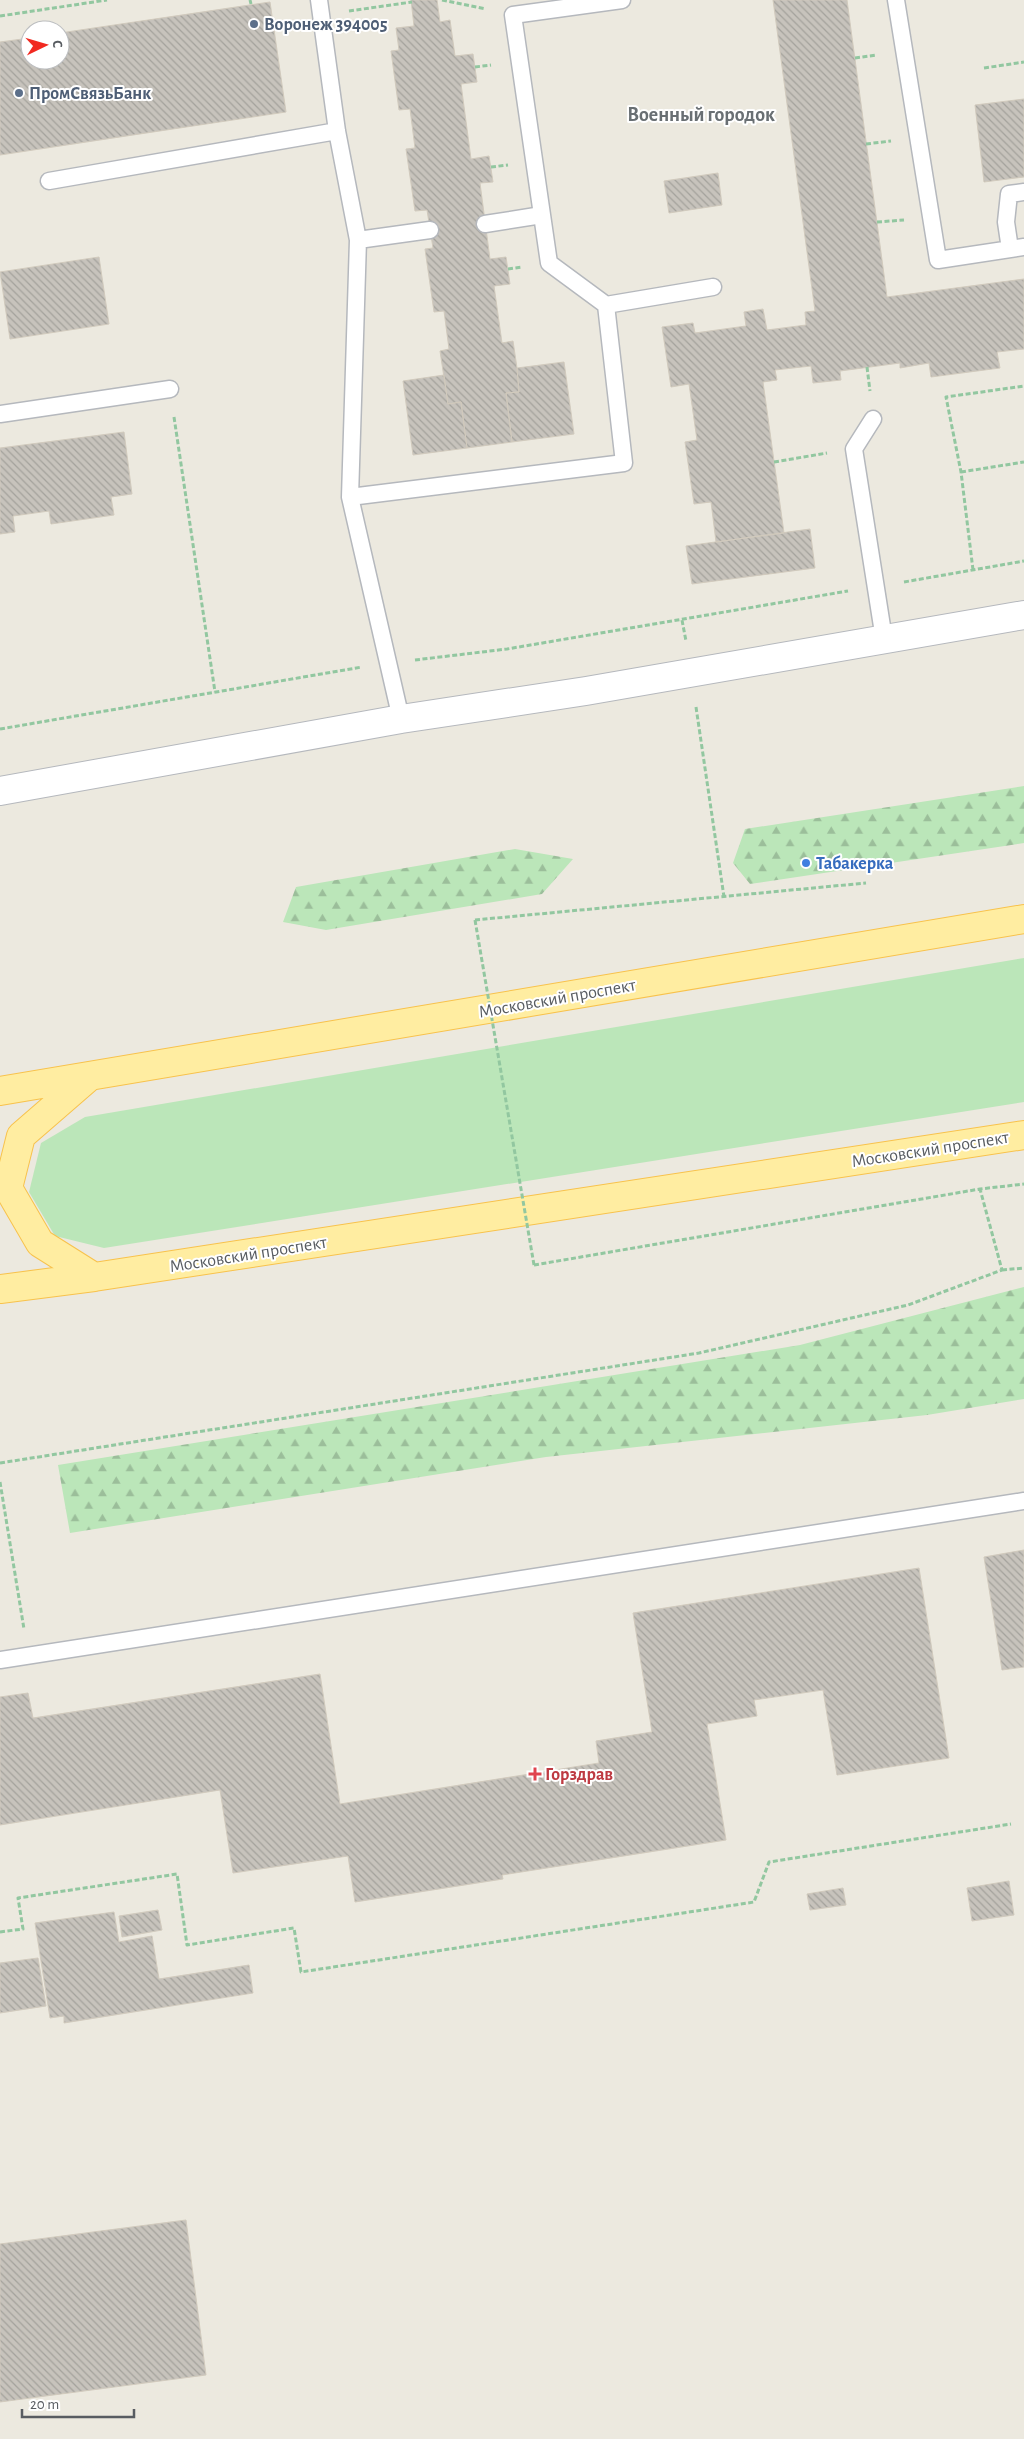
<svg xmlns="http://www.w3.org/2000/svg" width="1024" height="2439" viewBox="0 0 1024 2439" font-family="'Alegreya Sans',sans-serif">
	<defs>
		<pattern id="forest-firs" width="22" height="20" patternUnits="userSpaceOnUse" patternTransform="scale(1.25)"><rect width="22" height="20" fill="#bbe6b9"/><path d="M5 1l3.5 6h-7zM16 11l3.5 6h-7z" fill="#9bbe9a"/></pattern>
		<pattern id="building-back-hatch" width="6" height="6" patternUnits="userSpaceOnUse" patternTransform="scale(1.25)"><rect width="6" height="6" fill="#c7c3bc"/><path d="M-1 5l2 2M0 0l6 6M5-1l2 2" fill="none" stroke="#a4a29c"/></pattern>
	</defs>
	<rect width="100%" height="100%" fill="#ece9df"/>
	<!-- grass -->
	<path fill="#bbe6b9" d="M 1024,958 L 1024,1102 L 104,1248 L 55,1236 L 29,1192 L 41,1143 L 85,1117 Z"/>
	<!-- forest -->
	<path fill="url(#forest-firs)" d="M 1024,786 L 1024,843 L 750,884 L 733,863 L 745,829 Z
		M 515,849 L 573,859 L 542,894 L 326,930 L 283,922 L 296,887 Z
		M 1024,1287 L 1024,1399 L 927,1415 L 546,1457 L 70,1533 L 58,1465 L 800,1345 Z"/>
	<!-- building -->
	<path fill="url(#building-back-hatch)" stroke="#d1cabd" d="M 411,0 L 437,0 L 440,22 L 450,20 L 455,56 L 473,54 L 477,82 L 461,84 L 471,159 L 489,156 L 493,182 L 480,183 L 490,259 L 506,257 L 510,284 L 494,286 L 502,343 L 513,341 L 517,368 L 519,392 L 506,393 L 512,442 L 467,448 L 461,402 L 448,404 L 440,351 L 449,349 L 444,311 L 434,312 L 425,249 L 433,248 L 427,210 L 415,211 L 406,149 L 415,148 L 410,109 L 399,110 L 391,51 L 399,50 L 396,28 L 414,26 Z
		M 773,0 L 847,0 L 887,297 L 1024,279 L 1024,349 L 997,352 L 1000,368 L 931,377 L 929,363 L 900,368 L 900,363 L 840,371 L 841,380 L 813,383 L 811,366 L 775,370 L 777,380 L 763,382 L 784,533 L 716,542 L 711,502 L 694,504 L 685,442 L 697,440 L 689,384 L 671,387 L 662,327 L 693,323 L 695,333 L 746,326 L 744,312 L 763,309 L 767,330 L 806,325 L 805,312 L 815,311 Z
		M 270,2 L 286,112 L 0,155 L 0,42 L 30,38 L 30,60 L 60,60 L 60,33 Z
		M 1024,99 L 1024,177 L 984,182 L 975,105 Z
		M 718,173 L 722,205 L 669,213 L 664,181 Z
		M 99,257 L 109,324 L 10,339 L 0,272 Z
		M 564,362 L 574,434 L 512,442 L 506,393 L 519,392 L 517,368 Z
		M 444,375 L 448,404 L 461,402 L 467,448 L 413,455 L 403,381 Z
		M 124,432 L 132,494 L 111,497 L 114,515 L 51,524 L 49,511 L 13,516 L 15,532 L 0,534 L 0,448 Z
		M 810,529 L 815,568 L 692,584 L 686,546 Z
		M 1024,1550 L 1024,1667 L 1002,1670 L 984,1557 Z
		M 919,1568 L 949,1758 L 837,1775 L 823,1690 L 754,1700 L 757,1716 L 707,1724 L 726,1840 L 502,1875 L 503,1879 L 355,1902 L 348,1856 L 233,1873 L 220,1790 L 0,1825 L 0,1697 L 28,1693 L 33,1718 L 320,1674 L 340,1804 L 599,1763 L 596,1741 L 652,1732 L 633,1613 Z
		M 1009,1881 L 1014,1915 L 972,1921 L 967,1888 Z
		M 843,1888 L 846,1905 L 810,1910 L 807,1894 Z
		M 158,1910 L 162,1930 L 122,1937 L 119,1916 Z
		M 114,1912 L 119,1942 L 152,1936 L 159,1979 L 249,1965 L 253,1993 L 64,2023 L 64,2016 L 50,2018 L 35,1923 Z
		M 38,1958 L 46,2006 L 0,2013 L 0,1963 Z
		M 186,2220 L 206,2375 L 0,2402 L 0,2244 Z"/>
	<g fill="none" stroke-linecap="round" stroke-linejoin="round">
		<defs>
			<path id="service" d="M 319,0 L 337,131 L 358,240 L 350,497 L 401,719
				M 622,0 L 513,15 L 549,263 L 606,305 L 713,287
				M 896,0 L 938,260 L 1024,247
				M 49,181 L 337,131
				M 485,224 L 542,215
				M 358,240 L 430,230
				M 1010,249 L 1006,222 L 1009,194 L 1024,192
				M 0,414 L 170,389
				M 873,419 L 854,449 L 884,639
				M 350,497 L 624,463 L 606,305
				M 0,1660 L 1024,1501"/>
			<path id="minor" d="M 0,791 L 401,719 L 586,691 L 1024,615"/>
			<path id="primary" d="M 89,1077 L 21,1136 L 8,1188 L 40,1243 L 94,1277
				M 0,1091 L 1024,919
				M 0,1289 L 94,1277 L 1024,1135"/>
		</defs>
		<!-- service casing -->
		<use href="#service" stroke="#b5b8bd" stroke-width="19"/>
		<!-- minor casing -->
		<use href="#minor" stroke="#b5b8bd" stroke-width="30"/>
		<!-- primary casing -->
		<use href="#primary" stroke="#f8c24c" stroke-width="30"/>
		<!-- path -->
		<path stroke="#92c7a0" stroke-width="3" stroke-dasharray="5 2.5" stroke-linecap="butt" d="M 250,0 L 251,4
			M 442,0 L 486,9
			M 349,11 L 412,2
			M 0,16 L 107,0
			M 855,58 L 877,55
			M 475,67 L 491,65
			M 984,68 L 1024,62
			M 866,144 L 891,141
			M 491,167 L 508,165
			M 877,222 L 904,220
			M 508,269 L 522,267
			M 867,367 L 870,391
			M 174,417 L 215,692
			M 774,462 L 827,453
			M 961,472 L 1024,462
			M 973,570 L 961,472 L 946,397 L 1024,386
			M 904,582 L 1024,561
			M 682,620 L 686,641
			M 415,660 L 507,649 L 848,591
			M 696,707 L 724,897
			M 0,729 L 362,667
			M 475,920 L 866,883
			M 534,1265 L 980,1189 L 1024,1184
			M 1002,1270 L 1024,1268
			M 0,1463 L 699,1353 L 908,1305 L 1002,1270 L 980,1189
			M 0,1482 L 24,1629
			M 0,1932 L 23,1929 L 18,1898 L 177,1874 L 187,1945 L 294,1928 L 301,1972 L 754,1902 L 769,1862 L 1011,1824"/>
		<!-- service -->
		<use href="#service" stroke="#fff" stroke-width="16"/>
		<!-- minor -->
		<use href="#minor" stroke="#fff" stroke-width="28"/>
		<!-- primary -->
		<use href="#primary" stroke="#ffeda1" stroke-width="28"/>
		<!-- path-bridge -->
		<path stroke="#92c7a0" stroke-width="3" stroke-dasharray="5 2.5" stroke-linecap="butt" d="M 475,920 L 534,1265"/>
	</g>
	<!-- markers -->
	<g fill="#5c6f8a" stroke="#fff" stroke-width="2">
		<circle cx="254" cy="24" r="5"/>
		<circle cx="19" cy="93" r="5"/>
	</g>
	<circle fill="#3f7fe0" stroke="#fff" stroke-width="2" cx="806" cy="863" r="5"/>
	<path fill="#e0444e" stroke="#fff" stroke-width="2" d="M532.5 1766.5h5v5h5v5h-5v5h-5v-5h-5v-5h5z"/>
	<g text-anchor="middle" stroke-width="4" stroke-linejoin="round" paint-order="stroke">
		<!-- service labels -->
		<g font-size="18" font-weight="bold" fill="#4e5e75" stroke="#fff" text-anchor="start">
			<text x="264" y="30">Воронеж 394005</text>
			<text x="29" y="99">ПромСвязьБанк</text>
		</g>
		<!-- shop labels -->
		<g font-size="18" font-weight="bold" fill="#366cbe" stroke="#fff" text-anchor="start">
			<text x="816" y="869">Табакерка</text>
		</g>
		<!-- street labels -->
		<g font-size="18" fill="#585c61" stroke="#fff">
			<text transform="translate(557 998) rotate(-10)" y="6">Московский проспект</text>
			<text transform="translate(930 1149) rotate(-9)" y="6">Московский проспект</text>
			<text transform="translate(248 1254) rotate(-9)" y="6">Московский проспект</text>
		</g>
		<!-- health labels -->
		<g font-size="18" font-weight="bold" fill="#be3a42" stroke="#fff" text-anchor="start">
			<text x="545" y="1780">Горздрав</text>
		</g>
		<!-- quarter labels -->
		<g font-size="20" font-weight="bold" fill="#696f73" stroke="#fff">
			<text x="701" y="121">Военный городок</text>
		</g>
	</g>
	<!-- north arrow -->
	<g transform="translate(45 45) rotate(85)"><circle r="24" fill="#ffffff" stroke="#bcbec0"/>
	<path d="M0-4L9 19L0 12L-9 19Z" fill="#f12920"/>
	<text y="-8" font-size="14" font-weight="bold" text-anchor="middle" fill="#585c61">С</text>
	</g>
	<!-- scale -->
	<path d="M22 2409v8h112v-8" fill="none" stroke="#585c61" stroke-width="2.5"/>
	<text x="30" y="2409" font-size="15" fill="#585c61" stroke="#ffffff" stroke-width="4" paint-order="stroke">20 m</text>
</svg>
